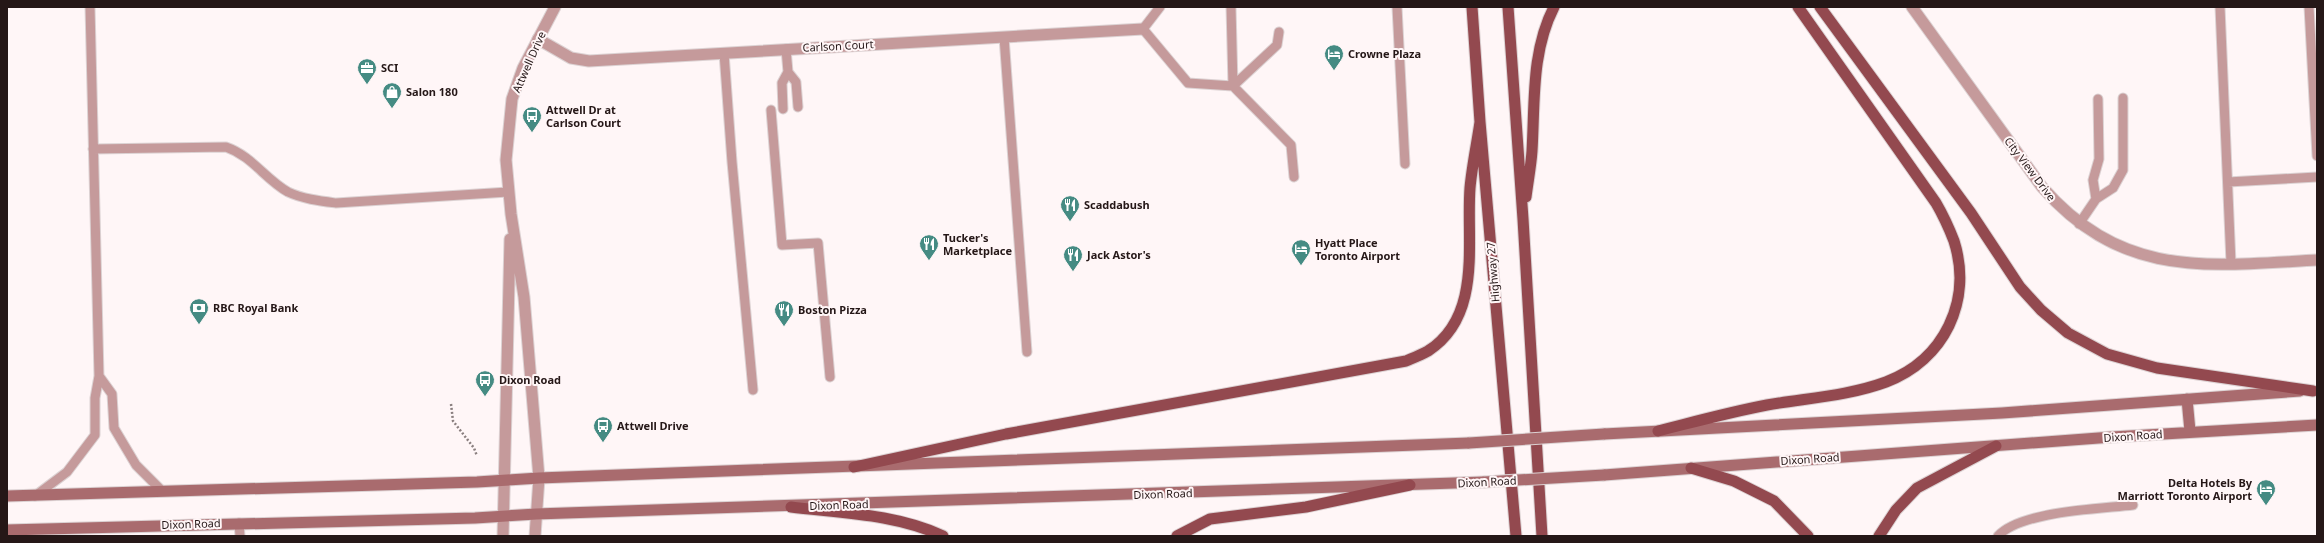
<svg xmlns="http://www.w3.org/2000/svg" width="2324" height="543" viewBox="0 0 2324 543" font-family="'Noto Sans',sans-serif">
	<rect width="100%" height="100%" fill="#fff6f7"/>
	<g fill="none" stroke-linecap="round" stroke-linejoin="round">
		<defs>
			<path id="service" d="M 1160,7 L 1143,29 L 1188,83 L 1233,86 L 1291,145 L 1294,177
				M 1231,7 L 1233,86
				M 1397,7 L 1405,164
				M 2220,7 L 2231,263
				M 2309,7 L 2317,156
				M 1004,37 L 1027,352
				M 724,53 L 732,162 L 753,390
				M 788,72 L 796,82 L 798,107
				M 1233,86 L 1277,45 L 1279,32
				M 783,109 L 782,83 L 788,72 L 786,49
				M 771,110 L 782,245 L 818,243 L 830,377
				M 93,149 L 226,147 C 252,156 265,179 288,192 C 303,199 320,201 336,203 L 508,192
				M 2228,182 L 2317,177
				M 2096,199 L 2093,180 L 2099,159 L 2098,99
				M 2079,224 L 2096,199 L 2113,188 L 2123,170 L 2123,98
				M 99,376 L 112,394 L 114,428 L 136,465 L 162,491
				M 35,496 L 67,472 L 95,435 L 95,398 L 99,376 L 90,7
				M 239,523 L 240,536
				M 1998,536 C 2021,511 2099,509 2133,505"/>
			<path id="minor" d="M 1912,7 L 2042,187 C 2123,279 2206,266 2317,260
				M 538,39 L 571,58 L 589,61 L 1143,29"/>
			<path id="tertiary" d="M 503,536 L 510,239
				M 535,536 L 539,478 L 524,297 L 511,214 L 506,160 L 512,99 L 523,68 L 555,7"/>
			<path id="secondary" d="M 2187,399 L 2190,431
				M 1604,434 L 2002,413 L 2300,391
				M 1604,475 L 2112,437 L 2317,425
				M 7,496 L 477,482 L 539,478 L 1469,443
				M 7,530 L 475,518 L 536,514 L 1484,482"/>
			<path id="primary" d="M 1472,7 L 1480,122 L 1516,536
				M 1508,7 L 1523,219 L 1542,536
				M 1820,7 L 1971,213 L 2020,287 L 2041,310 L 2068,333 L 2107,354 L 2157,368 L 2313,391
				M 1526,197 C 1528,181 1531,166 1532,151 C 1535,102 1531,52 1554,7
				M 1658,431 C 1694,422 1730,412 1767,405 C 1807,398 1848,396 1886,382 C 1944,360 1973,301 1954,241 C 1949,228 1943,215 1936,203 L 1798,7
				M 854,467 L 1006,434 L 1406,361 C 1413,358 1421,355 1428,351 C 1483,316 1466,241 1470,188 C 1472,166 1477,143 1480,122
				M 1691,468 L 1734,481 L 1774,501 L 1808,536
				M 791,507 C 841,513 896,514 943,536
				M 1177,536 L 1210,519 L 1306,507 L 1410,485
				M 1879,536 L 1896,510 L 1917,488 L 1996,446"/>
		</defs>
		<!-- service casing -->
		<use href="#service" stroke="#dcd2d3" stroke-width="11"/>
		<!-- minor casing -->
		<use href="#minor" stroke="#dcd2d3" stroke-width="13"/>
		<!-- tertiary casing -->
		<use href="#tertiary" stroke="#dcd2d3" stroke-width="13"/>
		<!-- secondary casing -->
		<use href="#secondary" stroke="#dcd2d3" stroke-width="13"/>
		<!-- primary casing -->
		<use href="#primary" stroke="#dcd2d3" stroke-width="13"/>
		<!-- path -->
		<path stroke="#8a7f7f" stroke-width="2.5" stroke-dasharray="2 2" stroke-linecap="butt" d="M 451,404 L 453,421 L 474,448 L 477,456"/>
		<!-- service -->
		<use href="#service" stroke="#c59a9b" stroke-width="9"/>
		<!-- minor -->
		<use href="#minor" stroke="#c59a9b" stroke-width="11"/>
		<!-- tertiary -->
		<use href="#tertiary" stroke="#c59a9b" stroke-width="11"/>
		<!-- secondary -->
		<use href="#secondary" stroke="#a96b6e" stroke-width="11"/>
		<!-- primary -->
		<use href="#primary" stroke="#93494f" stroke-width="11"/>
		<defs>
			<path id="secondary-bridge" d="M 1469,443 L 1604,434
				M 1484,482 L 1604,475"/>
		</defs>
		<!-- secondary-bridge casing -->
		<use href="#secondary-bridge" stroke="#dcd2d3" stroke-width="13" stroke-linecap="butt"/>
		<!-- secondary-bridge -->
		<use href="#secondary-bridge" stroke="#a96b6e" stroke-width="11"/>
	</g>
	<!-- icons -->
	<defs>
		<symbol id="hotel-pin" viewBox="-11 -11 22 30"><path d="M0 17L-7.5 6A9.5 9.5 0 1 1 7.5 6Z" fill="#458b83" stroke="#fff6f7"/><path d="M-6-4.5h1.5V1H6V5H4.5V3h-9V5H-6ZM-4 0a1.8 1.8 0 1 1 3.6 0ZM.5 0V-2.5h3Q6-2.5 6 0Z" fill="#fff"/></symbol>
		<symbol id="office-pin" viewBox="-11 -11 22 30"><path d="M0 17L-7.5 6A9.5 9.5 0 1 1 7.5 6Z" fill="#458b83" stroke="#fff6f7"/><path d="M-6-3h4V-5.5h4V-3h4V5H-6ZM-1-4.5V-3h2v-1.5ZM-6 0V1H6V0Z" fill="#fff"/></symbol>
		<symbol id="shop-pin" viewBox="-11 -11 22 30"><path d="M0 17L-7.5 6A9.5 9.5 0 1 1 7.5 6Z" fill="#458b83" stroke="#fff6f7"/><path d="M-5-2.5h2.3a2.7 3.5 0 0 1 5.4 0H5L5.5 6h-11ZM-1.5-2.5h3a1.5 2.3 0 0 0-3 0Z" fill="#fff"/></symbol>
		<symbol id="bus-pin" viewBox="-11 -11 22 30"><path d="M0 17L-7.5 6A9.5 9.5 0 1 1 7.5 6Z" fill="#458b83" stroke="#fff6f7"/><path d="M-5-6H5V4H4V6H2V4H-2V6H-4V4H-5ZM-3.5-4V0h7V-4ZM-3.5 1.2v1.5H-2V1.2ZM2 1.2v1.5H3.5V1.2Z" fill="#fff"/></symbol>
		<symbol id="restaurant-pin" viewBox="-11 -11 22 30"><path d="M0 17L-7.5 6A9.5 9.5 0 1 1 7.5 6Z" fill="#458b83" stroke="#fff6f7"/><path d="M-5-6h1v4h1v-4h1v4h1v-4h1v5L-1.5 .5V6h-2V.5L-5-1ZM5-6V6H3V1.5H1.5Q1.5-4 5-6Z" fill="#fff"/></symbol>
		<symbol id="bank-pin" viewBox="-11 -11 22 30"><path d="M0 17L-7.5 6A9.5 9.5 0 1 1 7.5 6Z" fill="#458b83" stroke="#fff6f7"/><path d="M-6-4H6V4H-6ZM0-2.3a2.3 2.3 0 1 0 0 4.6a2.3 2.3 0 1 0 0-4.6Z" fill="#fff"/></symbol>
	</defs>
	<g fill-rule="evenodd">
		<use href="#hotel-pin" x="1323" y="43" width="22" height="30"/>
		<use href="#office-pin" x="356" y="57" width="22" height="30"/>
		<use href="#shop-pin" x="381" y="81" width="22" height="30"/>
		<use href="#bus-pin" x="521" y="105" width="22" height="30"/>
		<use href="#restaurant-pin" x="1059" y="194" width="22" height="30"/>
		<use href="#restaurant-pin" x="918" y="233" width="22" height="30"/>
		<use href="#hotel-pin" x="1290" y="238" width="22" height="30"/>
		<use href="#restaurant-pin" x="1062" y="244" width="22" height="30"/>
		<use href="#bank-pin" x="188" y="297" width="22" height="30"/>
		<use href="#restaurant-pin" x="773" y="299" width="22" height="30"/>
		<use href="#bus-pin" x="474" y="369" width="22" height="30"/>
		<use href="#bus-pin" x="592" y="415" width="22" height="30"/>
		<use href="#hotel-pin" x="2255" y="478" width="22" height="30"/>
	</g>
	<g text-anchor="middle" stroke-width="4" stroke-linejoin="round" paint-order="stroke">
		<!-- street labels -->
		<g font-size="11" fill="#251717" stroke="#fff6f7">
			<text transform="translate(838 46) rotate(-3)" y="4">Carlson Court</text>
			<text transform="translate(529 62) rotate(-66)" y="4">Attwell Drive</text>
			<text transform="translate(2030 169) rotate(53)" y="4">City View Drive</text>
			<text transform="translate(1493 272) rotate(-95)" y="4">Highway 27</text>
			<text transform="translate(2133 436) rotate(-4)" y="4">Dixon Road</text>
			<text transform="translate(1810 459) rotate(-4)" y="4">Dixon Road</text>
			<text transform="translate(1487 482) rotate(-3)" y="4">Dixon Road</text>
			<text transform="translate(1163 494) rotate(-2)" y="4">Dixon Road</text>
			<text transform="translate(839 505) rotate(-2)" y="4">Dixon Road</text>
			<text transform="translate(191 524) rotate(-2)" y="4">Dixon Road</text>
		</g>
		<!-- poi labels -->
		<g font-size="11" font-weight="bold" fill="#251717" stroke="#fff6f7" text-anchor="start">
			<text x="1348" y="58">Crowne Plaza</text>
			<text x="381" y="72">SCI</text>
			<text x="406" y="96">Salon 180</text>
			<text x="546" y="114">Attwell Dr at<tspan x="546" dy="13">Carlson Court</tspan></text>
			<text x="1084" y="209">Scaddabush</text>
			<text x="943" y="242">Tucker's<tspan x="943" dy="13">Marketplace</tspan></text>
			<text x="1315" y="247">Hyatt Place<tspan x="1315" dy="13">Toronto Airport</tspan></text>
			<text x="1087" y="259">Jack Astor's</text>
			<text x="213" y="312">RBC Royal Bank</text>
			<text x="798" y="314">Boston Pizza</text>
			<text x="499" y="384">Dixon Road</text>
			<text x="617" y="430">Attwell Drive</text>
			<text x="2252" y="487" text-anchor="end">Delta Hotels By<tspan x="2252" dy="13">Marriott Toronto Airport</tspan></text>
		</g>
	</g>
	<!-- border -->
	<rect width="2324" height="543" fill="none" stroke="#251717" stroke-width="16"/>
</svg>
